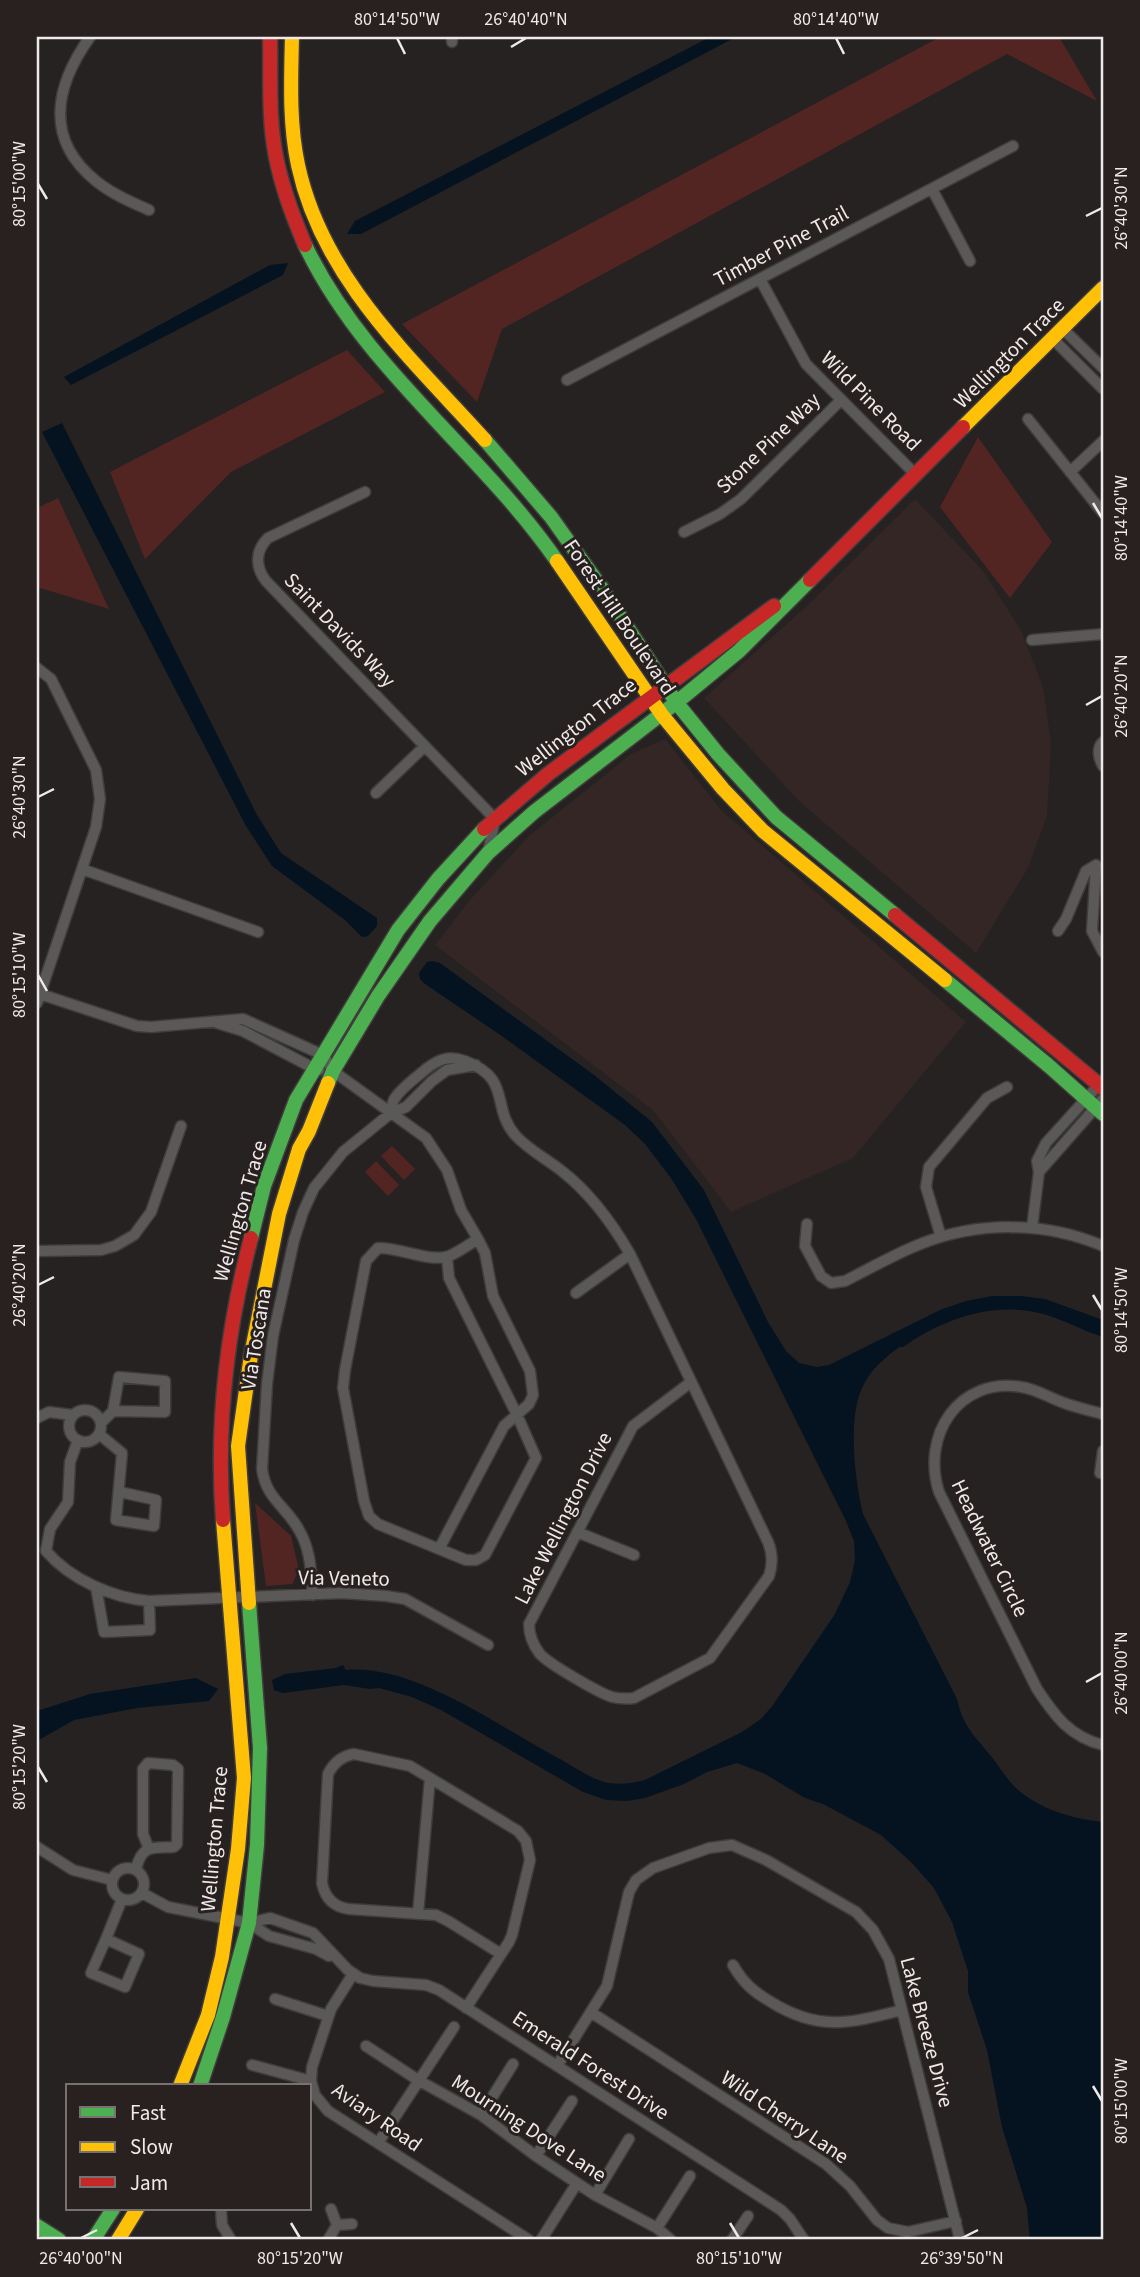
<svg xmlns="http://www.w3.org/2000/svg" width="1140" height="2277" viewBox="0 0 1140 2277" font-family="'Source Sans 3',sans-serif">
	<rect width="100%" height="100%" fill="#262222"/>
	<!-- built -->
	<path fill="#332625" d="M 915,499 L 983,571 L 1020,628 L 1043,687 L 1051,743 L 1047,816 L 1028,868 L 976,953 L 799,801 L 704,698 L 809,604 Z
		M 665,739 L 721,810 L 966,1022 L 853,1158 L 731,1212 L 654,1111 L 435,945 L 469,901 L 529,836 L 631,754 Z"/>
	<!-- green -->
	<path fill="#522523" d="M 940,37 L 1059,37 L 1097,101 L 1007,54 L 502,329 L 477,402 L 402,324 Z
		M 347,350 L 385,392 L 231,472 L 145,559 L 110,472 Z
		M 978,437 L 1052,542 L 1010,598 L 940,507 Z
		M 58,498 L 109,609 L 37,587 L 37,508 Z
		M 392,1146 L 415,1169 L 404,1180 L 381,1156 Z
		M 376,1161 L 399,1185 L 388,1196 L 365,1172 Z
		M 255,1503 L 291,1536 L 299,1570 L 292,1584 L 266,1586 Z"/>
	<!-- water -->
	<path fill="#04131f" d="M 710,37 L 736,37 L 361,234 L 347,234 L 355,221 Z
		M 288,263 L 283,275 L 71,385 L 64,377 L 270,265 Z
		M 62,423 L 257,815 L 281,853 L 377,918 L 377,926 L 368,936 L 362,937 L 345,920 L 272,866 L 246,826 L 42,432 Z
		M 433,961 L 440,963 L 594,1075 L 652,1122 L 704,1190 L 768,1322 L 786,1351 L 799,1363 L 817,1367 L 829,1365 L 940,1310 L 966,1301 L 992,1296 L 1021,1296 L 1045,1299 L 1103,1320 L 1103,1337 C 1084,1331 1066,1321 1047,1315 C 996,1300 945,1318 903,1347 L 899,1347 C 885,1358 871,1369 863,1386 C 847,1417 855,1481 863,1514 L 957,1699 C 963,1726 973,1734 990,1755 C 997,1763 1006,1778 1013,1785 C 1037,1809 1071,1818 1103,1822 L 1103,2240 L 1030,2240 L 1027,2208 L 1002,2127 L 987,2050 L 968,1992 L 968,1971 L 952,1922 L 934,1888 L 911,1862 L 881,1835 L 823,1804 L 805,1798 L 765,1774 L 737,1763 L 707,1772 L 684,1784 L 645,1798 L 627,1801 L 606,1800 L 583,1792 L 441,1710 L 412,1697 L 379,1688 L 370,1689 L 344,1685 L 283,1693 L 274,1690 L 272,1680 L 285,1674 L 336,1668 L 343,1665 L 346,1670 C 416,1664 500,1728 560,1759 C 576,1768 591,1779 608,1783 C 621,1785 633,1783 645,1780 L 742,1732 L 761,1719 L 773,1705 L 835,1614 L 850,1582 L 855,1560 L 854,1541 L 846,1521 L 696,1219 L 671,1178 L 645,1144 L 625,1125 L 499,1034 L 425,984 L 420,979 L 419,973 L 427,962 Z
		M 196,1678 L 218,1689 L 209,1701 L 137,1708 L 74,1720 L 37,1741 L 37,1712 L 40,1710 L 90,1694 Z"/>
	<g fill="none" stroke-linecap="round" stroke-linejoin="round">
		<defs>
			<path id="street" d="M 90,37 C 55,86 44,139 96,181 C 112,194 131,202 149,210
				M 452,37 L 452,42
				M 932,189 L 970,261
				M 760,279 L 806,364 L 916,475
				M 1063,329 L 1103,368
				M 1053,339 L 1103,389
				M 567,380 L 1013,146
				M 1028,419 L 1103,513
				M 1070,472 L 1103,441
				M 365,492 L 268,538 C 255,551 255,567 266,581 L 495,819 L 488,853
				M 684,532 L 720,514 L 741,499 L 841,400
				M 1032,640 L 1103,634
				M 37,668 L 51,679 L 96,770 L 100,799 L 96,827 L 37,1003
				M 1103,742 C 1096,748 1099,759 1103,766
				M 376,793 L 425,746
				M 1096,865 L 1092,931 L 1103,952
				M 82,869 L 258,932
				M 1058,931 L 1066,919 L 1086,871 L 1096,865
				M 40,994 L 137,1026 L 151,1027 L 243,1019 L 323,1055 L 333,1071 L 426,1138 L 447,1170 L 461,1210 L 478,1239 C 468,1245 459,1252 449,1256 C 431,1263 399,1247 378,1248 L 366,1261 L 345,1370 L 343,1388 L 364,1501 L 369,1516 L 378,1524 L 466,1560 L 476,1560 L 485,1555 L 536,1458 L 517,1415 L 449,1278 L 447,1257
				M 217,1023 L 243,1031 L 315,1069 L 319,1070
				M 391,1113 C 392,1108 392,1101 395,1098 C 402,1087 417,1077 426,1069 C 439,1059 449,1055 465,1061 C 513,1079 490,1107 516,1136 C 529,1150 548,1160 563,1172 C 591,1194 612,1223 630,1254 L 768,1542 C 773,1554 773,1564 769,1576 L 710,1658 L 634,1698 C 626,1699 620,1699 612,1697 C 599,1693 549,1664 540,1654 C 533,1645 529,1635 529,1624 L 633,1426 L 691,1382
				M 1039,1172 L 1103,1099
				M 807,1224 L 805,1246 L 821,1276 L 831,1283 L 845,1281 C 869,1269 893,1255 918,1245 C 977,1221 1045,1221 1103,1246
				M 1032,1228 L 1039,1172 L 1037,1161 L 1046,1143 L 1103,1080
				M 941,1237 L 926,1187 L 929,1167 L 987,1098 L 1007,1087
				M 37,1251 L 101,1250 L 115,1246 L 134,1235 L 151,1212 L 181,1126
				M 576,1293 L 630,1254
				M69 1426a16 16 0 1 1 32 0a16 16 0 1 1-32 0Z
				M 1103,1414 C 1091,1411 1079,1408 1067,1404 C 1051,1399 1037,1389 1021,1387 C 958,1377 921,1436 939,1492 L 1037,1689 C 1055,1716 1070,1737 1103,1745
				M 37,1418 L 49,1412 L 72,1415
				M 101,1423 L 113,1411 L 119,1377 L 165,1381 L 165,1412 L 113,1411
				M 99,1434 L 122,1453 L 116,1520 L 154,1526 L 156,1500 L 120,1492
				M 78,1440 L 70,1462 L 68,1502 L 50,1529 L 46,1551 C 70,1579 112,1598 149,1601 L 342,1593 L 386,1596 L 405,1599 L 488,1645
				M 1100,1473 L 1103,1451
				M 577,1532 L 634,1555
				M 439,1549 L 504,1426 L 529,1404 L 533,1395 L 530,1371 L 493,1296 L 485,1253 L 478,1239
				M 96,1587 L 104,1632 L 150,1630 L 149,1601
				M 313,1595 C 311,1573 311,1550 299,1530 C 286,1506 266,1499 262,1469 L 267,1384 L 273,1336 L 294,1240 L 303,1212 L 314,1188 L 343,1152 L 391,1113 L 406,1107 L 432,1081 L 447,1070 L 476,1065
				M 37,1847 L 73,1870 L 112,1880
				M112 1884a16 16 0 1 1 32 0a16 16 0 1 1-32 0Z
				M 136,1869 C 142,1844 153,1848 174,1847 L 177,1844 L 178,1769 L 173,1765 L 148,1763 L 143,1769 L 143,1834 L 149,1849
				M 142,1893 L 168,1907 L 249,1923 L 269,1936 L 316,1949 L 329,1956
				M 418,1914 L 430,1778
				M 249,1923 L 270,1918 L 313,1933 L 348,1970 L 360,1978 L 373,1981 L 426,1985 L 439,1990 L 781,2210 L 790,2219 L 804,2240
				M 106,1939 L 91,1973 L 125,1987 L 139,1954 L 106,1939 L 122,1899
				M 733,1965 C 743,1983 754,1992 771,2002 C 819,2032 851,2023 902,2010
				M 353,1974 L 331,2009 L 312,2067 L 311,2081 L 315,2095 L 328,2111 L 529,2240
				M 275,1999 L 328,2016
				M 466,2008 L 509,1942 L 512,1935 L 530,1860 L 526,1841 L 518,1831 L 410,1766 L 354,1754 C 342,1756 334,1762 328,1774 L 322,1883 C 325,1898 334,1907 349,1909 L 436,1915 L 448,1921 L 501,1954
				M 592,2013 L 826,2164 L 850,2186 L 877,2220 L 888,2228 L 908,2232 L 956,2221
				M 366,2046 L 418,2080 L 481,2115 L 536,2156 L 595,2195 L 657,2228 L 671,2240
				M 252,2065 L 311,2081
				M 557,2066 L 607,1986 L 629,1892 L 636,1880 L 653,1868 L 709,1848 L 732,1845 L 766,1860 L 856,1912 L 873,1930 L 889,1959 L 960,2240
				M 481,2115 L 513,2064
				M 378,2143 L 454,2027
				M 536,2156 L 572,2101
				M 595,2195 L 629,2139
				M 221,2209 L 222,2225 L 231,2240
				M 331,2209 L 337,2225 L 352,2224
				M 657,2228 L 690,2176
				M 328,2240 L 337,2225
				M 541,2240 L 577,2183
				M 732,2240 L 748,2216"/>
			<path id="fast" d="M 305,245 C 364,369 480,450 557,561
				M 485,440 L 551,517 L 603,590 L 676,702 L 718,754 L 776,817 L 895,915
				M 945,980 L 1049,1066 L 1103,1114
				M 328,1083 L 333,1071 L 378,996 L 430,921 L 488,853 L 534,812 L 677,702 L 739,651 L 810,580
				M 251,1238 L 264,1186 L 296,1100 L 398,930 L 438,879 L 484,829
				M 200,2086 L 223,2017 L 249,1923 L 257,1845 L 260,1748 L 249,1603
				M 37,2226 L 59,2240
				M 93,2240 L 113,2209"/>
			<path id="slow" d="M 292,37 C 291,80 289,123 298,165 C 322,278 411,358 485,440
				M 963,427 L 1103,288
				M 557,561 L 662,715 L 723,789 L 763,831 L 945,980
				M 249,1603 L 238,1446 L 251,1355 L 279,1214 L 299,1149 L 309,1131 L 328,1083
				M 180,2086 L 208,2015 L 222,1957 L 238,1849 L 244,1778 L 223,1520
				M 118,2240 L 137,2209"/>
			<path id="jam" d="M 270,37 C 271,77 268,118 276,157 C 282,188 293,217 305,245
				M 810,580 L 963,427
				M 484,829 L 548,774 L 774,606
				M 895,915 L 1103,1088
				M 223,1520 C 216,1427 227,1329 251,1238"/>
		</defs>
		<!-- street casing -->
		<use href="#street" stroke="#403c3c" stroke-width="13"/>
		<!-- fast casing -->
		<use href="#fast" stroke="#403c3c" stroke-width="17"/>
		<!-- slow casing -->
		<use href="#slow" stroke="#403c3c" stroke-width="17"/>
		<!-- jam casing -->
		<use href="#jam" stroke="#403c3c" stroke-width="17"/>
		<!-- street -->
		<use href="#street" stroke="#5b5858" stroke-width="10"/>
		<!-- fast -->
		<use href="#fast" stroke="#4caf50" stroke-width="14"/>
		<!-- slow -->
		<use href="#slow" stroke="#ffc107" stroke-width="14"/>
		<!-- jam -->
		<use href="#jam" stroke="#c62828" stroke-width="14"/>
	</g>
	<!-- ticks -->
	<path fill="none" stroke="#efeaea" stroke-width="2.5" d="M 397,38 L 405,54M 836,38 L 844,54M 511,47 L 526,38M 38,184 L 47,199M 1086,216 L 1102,208M 1093,503 L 1102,518M 1086,705 L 1102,696M 38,797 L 54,789M 38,975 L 47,991M 38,1285 L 54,1277M 1093,1295 L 1102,1310M 1086,1682 L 1102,1673M 38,1767 L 47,1782M 1093,2086 L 1102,2101M 291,2223 L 300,2238M 730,2223 L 739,2238M 81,2238 L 97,2230M 962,2238 L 978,2230"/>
	<g text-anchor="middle" stroke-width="6" stroke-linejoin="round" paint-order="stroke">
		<!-- street labels -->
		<g font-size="21" fill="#efeaea" stroke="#282120">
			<text transform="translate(781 246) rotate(-28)" y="7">Timber Pine Trail</text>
			<text transform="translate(1009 353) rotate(-45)" y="7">Wellington Trace</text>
			<text transform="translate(871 401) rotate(45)" y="7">Wild Pine Road</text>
			<text transform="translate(768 443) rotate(-44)" y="7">Stone Pine Way</text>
			<text transform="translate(620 617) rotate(56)" y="7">Forest Hill Boulevard</text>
			<text transform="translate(340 630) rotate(46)" y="7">Saint Davids Way</text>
			<text transform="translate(576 727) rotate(-38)" y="7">Wellington Trace</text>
			<text transform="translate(240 1211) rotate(-74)" y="7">Wellington Trace</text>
			<text transform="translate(256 1339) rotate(-81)" y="7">Via Toscana</text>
			<text transform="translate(563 1518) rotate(-63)" y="7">Lake Wellington Drive</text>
			<text transform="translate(990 1548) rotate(64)" y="7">Headwater Circle</text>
			<text transform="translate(344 1578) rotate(1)" y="7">Via Veneto</text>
			<text transform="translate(214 1839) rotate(-85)" y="7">Wellington Trace</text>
			<text transform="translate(927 2032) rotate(75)" y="7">Lake Breeze Drive</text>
			<text transform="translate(591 2065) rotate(33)" y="7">Emerald Forest Drive</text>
			<text transform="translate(377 2117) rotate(35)" y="7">Aviary Road</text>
			<text transform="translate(785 2117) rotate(34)" y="7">Wild Cherry Lane</text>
			<text transform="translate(529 2128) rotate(33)" y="7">Mourning Dove Lane</text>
		</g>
	</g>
	<!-- border -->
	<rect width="1140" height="2277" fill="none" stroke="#282120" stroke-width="77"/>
	<!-- legend -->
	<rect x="66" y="2084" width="245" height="126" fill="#282120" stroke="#787171" stroke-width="2"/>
	<rect x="80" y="2107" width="35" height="10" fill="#4caf50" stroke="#787171" stroke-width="2"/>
	<text x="130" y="2120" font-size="21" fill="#efeaea">Fast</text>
	<rect x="80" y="2142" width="35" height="10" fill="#ffc107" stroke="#787171" stroke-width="2"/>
	<text x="130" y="2154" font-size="21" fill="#efeaea">Slow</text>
	<rect x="80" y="2177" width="35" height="10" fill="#c62828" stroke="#787171" stroke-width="2"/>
	<text x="130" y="2190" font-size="21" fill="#efeaea">Jam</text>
	<rect x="38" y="38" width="1064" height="2200" fill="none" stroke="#efeaea" stroke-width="2.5"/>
	<g font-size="18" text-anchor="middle" fill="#efeaea">
		<text x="397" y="25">80°14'50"W</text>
		<text x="526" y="25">26°40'40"N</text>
		<text x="836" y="25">80°14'40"W</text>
		<text transform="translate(19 184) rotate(-90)" y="6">80°15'00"W</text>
		<text transform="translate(1121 208) rotate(-90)" y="6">26°40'30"N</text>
		<text transform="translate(1121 518) rotate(-90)" y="6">80°14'40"W</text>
		<text transform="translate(1121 696) rotate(-90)" y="6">26°40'20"N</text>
		<text transform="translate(19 797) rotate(-90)" y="6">26°40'30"N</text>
		<text transform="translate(19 975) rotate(-90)" y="6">80°15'10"W</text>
		<text transform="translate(19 1285) rotate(-90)" y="6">26°40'20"N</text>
		<text transform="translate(1121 1310) rotate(-90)" y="6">80°14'50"W</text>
		<text transform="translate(1121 1673) rotate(-90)" y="6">26°40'00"N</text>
		<text transform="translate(19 1767) rotate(-90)" y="6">80°15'20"W</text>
		<text transform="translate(1121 2101) rotate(-90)" y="6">80°15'00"W</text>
		<text x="81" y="2264">26°40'00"N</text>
		<text x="300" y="2264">80°15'20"W</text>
		<text x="739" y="2264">80°15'10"W</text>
		<text x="962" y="2264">26°39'50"N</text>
	</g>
</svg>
